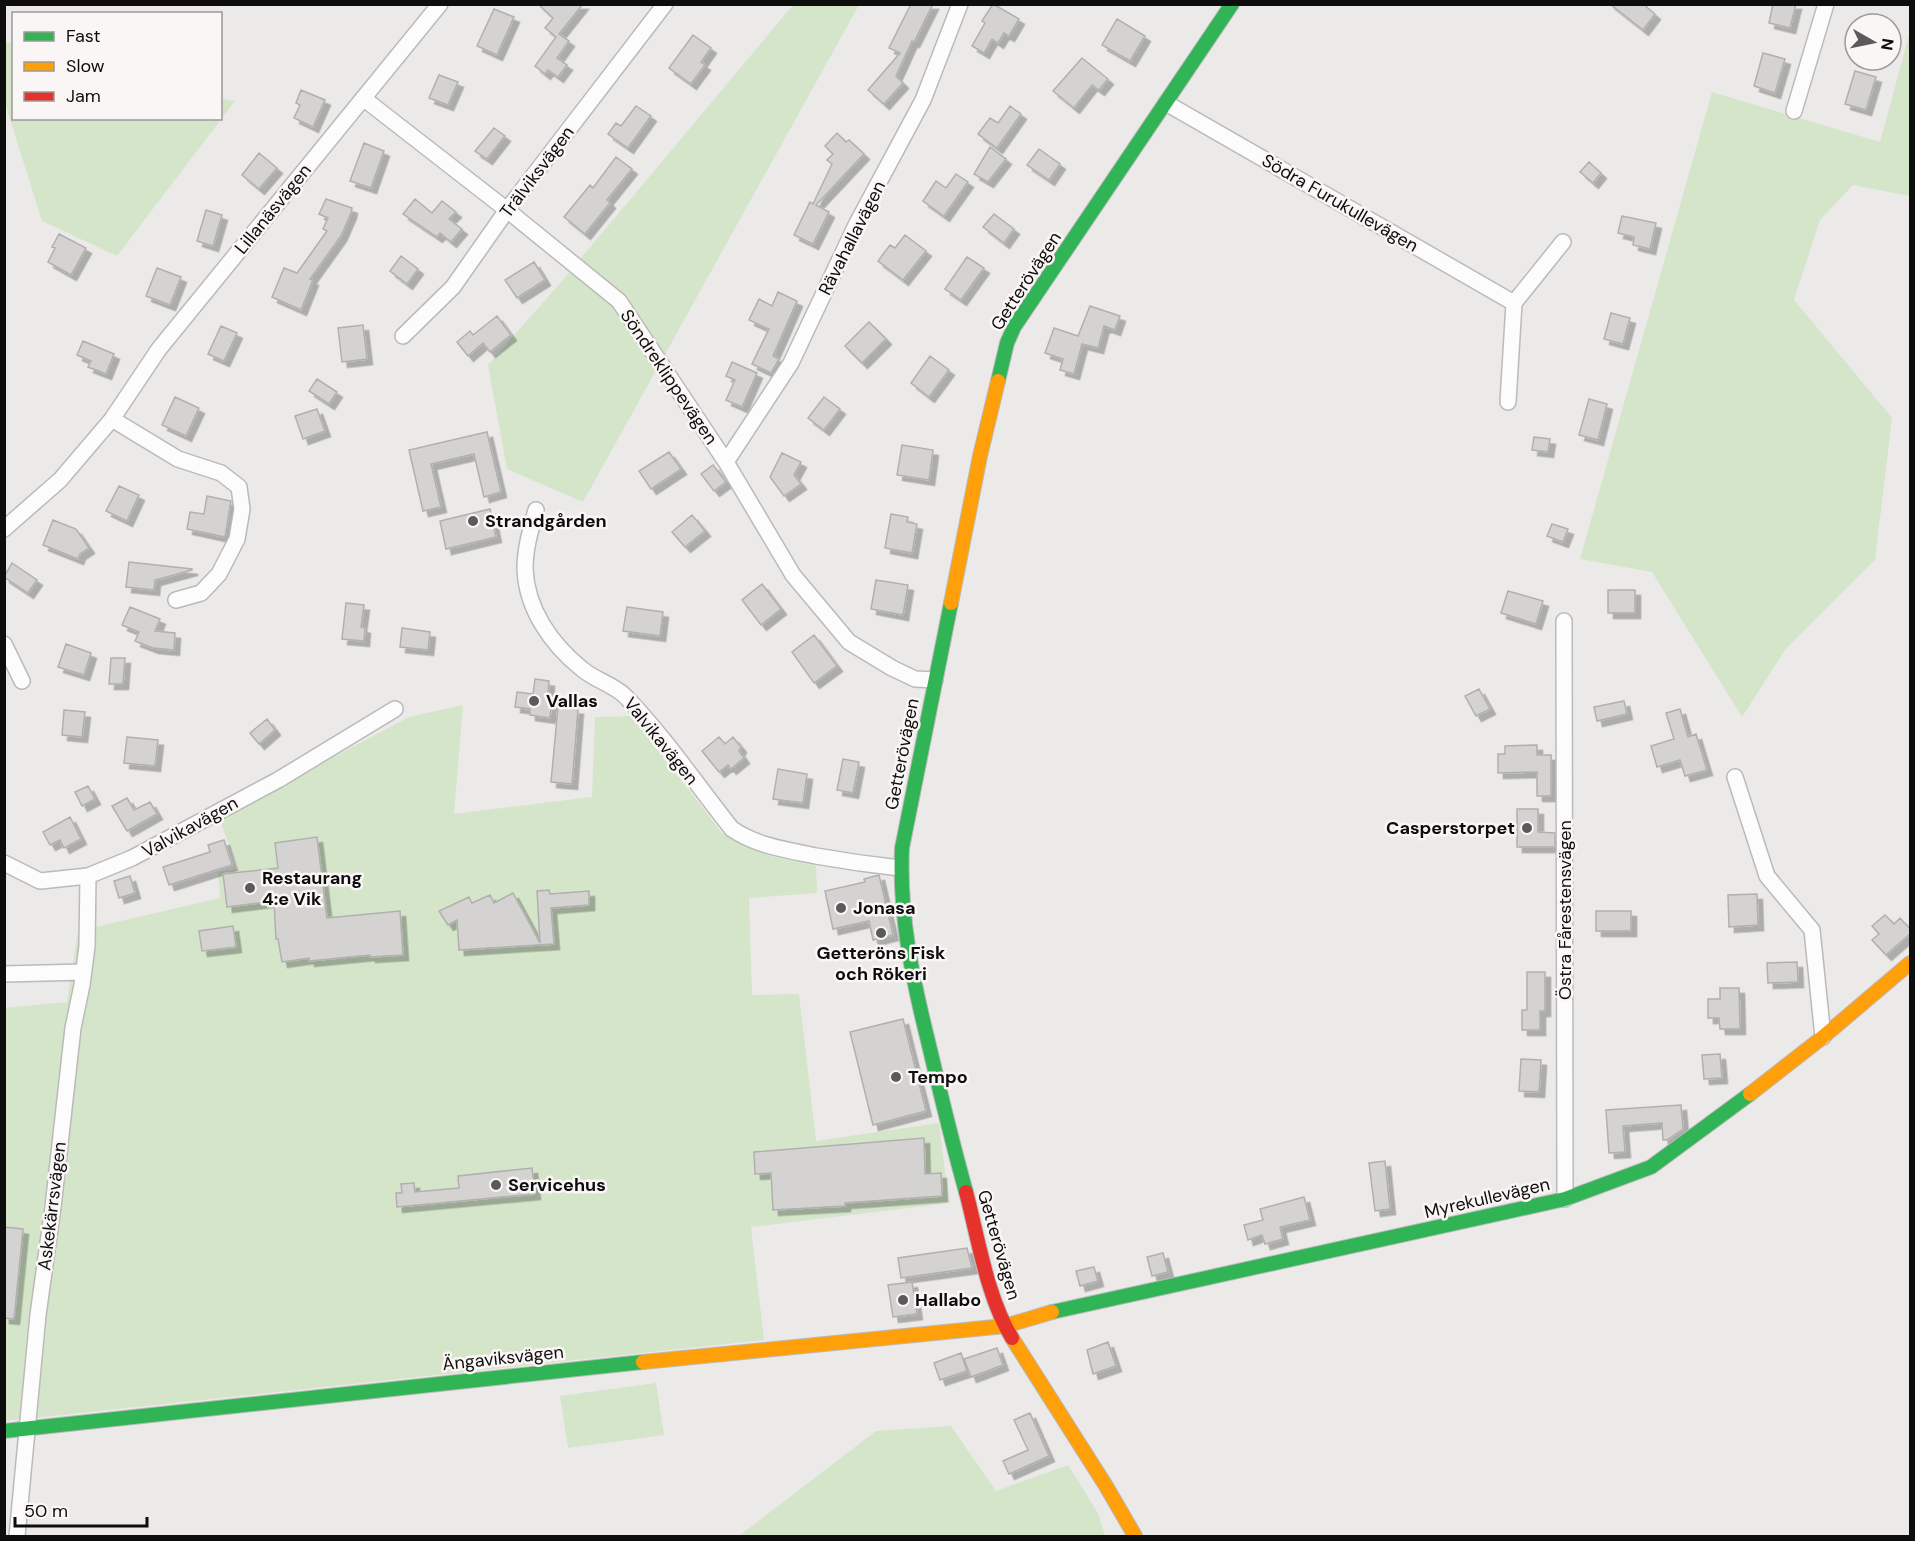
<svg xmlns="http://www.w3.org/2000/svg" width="1915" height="1541" viewBox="0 0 1915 1541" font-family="'DM Sans',sans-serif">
	<defs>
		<filter id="shadow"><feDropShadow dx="5.5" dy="5.5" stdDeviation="0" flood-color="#0004"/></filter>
	</defs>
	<rect width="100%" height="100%" fill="#ebeae9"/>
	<!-- green -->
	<path fill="#d4e5ca" d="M 793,5 L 859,5 L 583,502 L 507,469 L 488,365 L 556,288 Z
		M 1910,32 L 1910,196 L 1853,185 L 1820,220 L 1794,300 L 1892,418 L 1875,560 L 1785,650 L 1742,717 L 1652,572 L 1580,559 L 1712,92 L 1880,142 Z
		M 4,43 L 13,43 L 14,118 L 220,118 L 221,99 L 235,101 L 117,256 L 42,221 L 5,103 Z
		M 463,705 L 454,814 L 592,797 L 595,717 L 632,716 L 722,833 L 770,856 L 816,866 L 817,893 L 749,898 L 752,995 L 799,994 L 816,1141 L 939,1123 L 949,1203 L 751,1227 L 764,1340 L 5,1421 L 4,1008 L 67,1002 L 78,931 L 220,898 L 218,872 L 238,869 L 219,818 L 409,717 Z
		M 656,1383 L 664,1435 L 568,1448 L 560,1396 Z
		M 951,1426 L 996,1491 L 1068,1465 L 1098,1513 L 1105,1536 L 739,1536 L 876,1431 Z"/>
	<!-- building -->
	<path fill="#d4d3d2" stroke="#b1b0af" stroke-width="1.5" filter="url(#shadow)" d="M 538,4 L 583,4 L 559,34 L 569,41 L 557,58 L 567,65 L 558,77 L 548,70 L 545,74 L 535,66 L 556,37 L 545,28 L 553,18 Z
		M 911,4 L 933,4 L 914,42 L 912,41 L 896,76 L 903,83 L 884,104 L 868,90 L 900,53 L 889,48 Z
		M 993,4 L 1019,19 L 1009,36 L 1004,33 L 998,43 L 992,39 L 984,53 L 972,46 L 985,23 L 982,21 Z
		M 1610,4 L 1643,4 L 1655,14 L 1643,30 Z
		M 1773,4 L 1796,4 L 1790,28 L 1769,23 Z
		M 494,9 L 514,17 L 497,55 L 477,46 Z
		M 1117,19 L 1145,36 L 1130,61 L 1102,45 Z
		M 693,35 L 711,48 L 701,62 L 705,65 L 691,84 L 669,68 Z
		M 1763,53 L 1785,59 L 1775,93 L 1754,86 Z
		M 1082,58 L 1108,79 L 1099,90 L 1092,85 L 1074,108 L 1053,91 Z
		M 1855,71 L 1876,77 L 1866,110 L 1845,104 Z
		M 439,75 L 458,82 L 448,105 L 429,98 Z
		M 301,90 L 325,100 L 313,127 L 294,118 L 300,105 L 296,103 Z
		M 636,106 L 651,116 L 628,148 L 608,134 L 616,123 L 621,126 Z
		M 1010,106 L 1021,114 L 997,148 L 978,134 L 990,118 L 998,123 Z
		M 494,128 L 505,136 L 487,159 L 475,151 Z
		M 837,133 L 846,142 L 849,140 L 864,154 L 816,205 L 829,212 L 813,244 L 794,235 L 810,202 L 813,204 L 832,164 L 827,160 L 833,154 L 825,146 Z
		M 364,143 L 384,151 L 371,188 L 350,181 Z
		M 990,147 L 1006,159 L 988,182 L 974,174 Z
		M 1039,149 L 1060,164 L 1049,180 L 1027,165 Z
		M 259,153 L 277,168 L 259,189 L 242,175 Z
		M 616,157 L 632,169 L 607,200 L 610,203 L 585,234 L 564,217 L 590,185 L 593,188 Z
		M 1589,162 L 1601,173 L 1593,183 L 1580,172 Z
		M 956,174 L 968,182 L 944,216 L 923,201 L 936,181 L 946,188 Z
		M 326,199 L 352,208 L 351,213 L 341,236 L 310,279 L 313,280 L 301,310 L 272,297 L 284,268 L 297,273 L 327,231 L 323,229 L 328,218 L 319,214 Z
		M 415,199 L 432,213 L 442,201 L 456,212 L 449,219 L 462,229 L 451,242 L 440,233 L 437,237 L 403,214 Z
		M 206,210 L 222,215 L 213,246 L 197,241 Z
		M 994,214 L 1014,229 L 1004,243 L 983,227 Z
		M 1622,216 L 1656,223 L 1650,249 L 1633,245 L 1634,237 L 1618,233 Z
		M 59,234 L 86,248 L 71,275 L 48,262 L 55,248 L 52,247 Z
		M 905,235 L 926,251 L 903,280 L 878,261 L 890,245 L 895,248 Z
		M 401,256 L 418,269 L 407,284 L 390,271 Z
		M 967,257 L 984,268 L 961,300 L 945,289 Z
		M 534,262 L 545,280 L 517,298 L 505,280 Z
		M 157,268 L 181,277 L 170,305 L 146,296 Z
		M 778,292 L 797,301 L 773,356 L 779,359 L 771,373 L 752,364 L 769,329 L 749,320 L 759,299 L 772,306 Z
		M 1090,306 L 1120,316 L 1115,330 L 1104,326 L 1098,348 L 1082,344 L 1074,374 L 1060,370 L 1063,359 L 1045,353 L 1054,328 L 1078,336 Z
		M 1611,313 L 1630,318 L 1623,344 L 1604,339 Z
		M 497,316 L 511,335 L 490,352 L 483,343 L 468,356 L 457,342 L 470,331 L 473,335 Z
		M 869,322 L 886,339 L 862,363 L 845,346 Z
		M 363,325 L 367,359 L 342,362 L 338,328 Z
		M 221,326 L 237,333 L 224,361 L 208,354 Z
		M 83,341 L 114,354 L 106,374 L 88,367 L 91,361 L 77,355 Z
		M 930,356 L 949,370 L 929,397 L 911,383 Z
		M 732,362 L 757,373 L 742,407 L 726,400 L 735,380 L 726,376 Z
		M 317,379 L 337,392 L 329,404 L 309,391 Z
		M 175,397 L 199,408 L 186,436 L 162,425 Z
		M 824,397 L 840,409 L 824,430 L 808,418 Z
		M 1589,399 L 1607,404 L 1598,440 L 1579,435 Z
		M 317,409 L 325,431 L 303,439 L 295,416 Z
		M 487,432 L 501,492 L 484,497 L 474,454 L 431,464 L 441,507 L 423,511 L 409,450 Z
		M 1534,437 L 1550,439 L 1548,452 L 1532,450 Z
		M 902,445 L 933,450 L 929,480 L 897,475 Z
		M 669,452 L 681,469 L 651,489 L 639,471 Z
		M 782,453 L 801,462 L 794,475 L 801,484 L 784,496 L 770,477 Z
		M 713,465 L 726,482 L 714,491 L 701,474 Z
		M 119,486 L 139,495 L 127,521 L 106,511 Z
		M 207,496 L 231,501 L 225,537 L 187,529 L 190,512 L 204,514 Z
		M 490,509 L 496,537 L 446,549 L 440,521 Z
		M 891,514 L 908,517 L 907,522 L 917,524 L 912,553 L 885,548 Z
		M 692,515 L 705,531 L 685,547 L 672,532 Z
		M 53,520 L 76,529 L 89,548 L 80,554 L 78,559 L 43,545 Z
		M 1552,524 L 1568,529 L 1563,542 L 1547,536 Z
		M 129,562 L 192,569 L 192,570 L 155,580 L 154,590 L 126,587 Z
		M 12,563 L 37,580 L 28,593 L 4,577 Z
		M 876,580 L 908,585 L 903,615 L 871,609 Z
		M 762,584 L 781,609 L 761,625 L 742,600 Z
		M 1608,590 L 1635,590 L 1635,613 L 1608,613 Z
		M 1508,591 L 1543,601 L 1536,624 L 1501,613 Z
		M 346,603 L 364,605 L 361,627 L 365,628 L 364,641 L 342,639 Z
		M 130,607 L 160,619 L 155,631 L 175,633 L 174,650 L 153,648 L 135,641 L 139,632 L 122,625 Z
		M 627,607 L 663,612 L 660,636 L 623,631 Z
		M 402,628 L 430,632 L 428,650 L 400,647 Z
		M 814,635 L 837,666 L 814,683 L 792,652 Z
		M 66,644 L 91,653 L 84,675 L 58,667 Z
		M 111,658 L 125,658 L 123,684 L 109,684 Z
		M 535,679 L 549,681 L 548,695 L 552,696 L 550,718 L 530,715 L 530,709 L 515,707 L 517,692 L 533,694 Z
		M 1479,689 L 1490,709 L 1476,716 L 1465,696 Z
		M 1624,701 L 1627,714 L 1597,721 L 1594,707 Z
		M 558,707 L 578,709 L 572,784 L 551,782 Z
		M 1680,709 L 1688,737 L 1696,734 L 1707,770 L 1685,776 L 1680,760 L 1657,767 L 1651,746 L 1674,739 L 1666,713 Z
		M 64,710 L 85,712 L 82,737 L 62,735 Z
		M 267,719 L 275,730 L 259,744 L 250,733 Z
		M 127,737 L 158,740 L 155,766 L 124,763 Z
		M 719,737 L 725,744 L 733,737 L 741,747 L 739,751 L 744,758 L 731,769 L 728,765 L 719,772 L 702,751 Z
		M 1537,745 L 1537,755 L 1551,755 L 1551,796 L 1537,796 L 1537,772 L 1498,773 L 1498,754 L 1505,754 L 1505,746 Z
		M 843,759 L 859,762 L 853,793 L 837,790 Z
		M 778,769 L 807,774 L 803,803 L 773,799 Z
		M 88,786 L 95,799 L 82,806 L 75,792 Z
		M 127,798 L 134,810 L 150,802 L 157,814 L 127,831 L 112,806 Z
		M 1517,809 L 1538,809 L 1538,832 L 1555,833 L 1555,847 L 1517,847 Z
		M 70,817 L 81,839 L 64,848 L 60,840 L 50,845 L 43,832 Z
		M 317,837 L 327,918 L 400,911 L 403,955 L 370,957 L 370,955 L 309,961 L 309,958 L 282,962 L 278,939 L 276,939 L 274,901 L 227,907 L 223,874 L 278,868 L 275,843 Z
		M 224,840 L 232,865 L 169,885 L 163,867 L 210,852 L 208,845 Z
		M 879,875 L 893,935 L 873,940 L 869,921 L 833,929 L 825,891 L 865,882 L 864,879 Z
		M 130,876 L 135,893 L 119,898 L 114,881 Z
		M 549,890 L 550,894 L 589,891 L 589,905 L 551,908 L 554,944 L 459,950 L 457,920 L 448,925 L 439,911 L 469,897 L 472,903 L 490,895 L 494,903 L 513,893 L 540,943 L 537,891 Z
		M 1757,894 L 1758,925 L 1729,927 L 1728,895 Z
		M 1596,911 L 1631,911 L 1631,931 L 1596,931 Z
		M 1885,915 L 1894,924 L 1900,918 L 1911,930 L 1911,933 L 1886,955 L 1872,940 L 1879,934 L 1872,926 Z
		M 233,926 L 236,947 L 202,951 L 199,931 Z
		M 1797,962 L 1798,982 L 1768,983 L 1767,963 Z
		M 1527,972 L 1545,972 L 1545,1011 L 1540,1011 L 1540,1030 L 1522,1030 L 1522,1010 L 1527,1010 Z
		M 1720,988 L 1739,988 L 1740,1029 L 1720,1029 L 1719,1018 L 1708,1018 L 1708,999 L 1720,999 Z
		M 903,1019 L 926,1111 L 873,1125 L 850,1032 Z
		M 1720,1054 L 1722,1078 L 1704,1079 L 1702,1055 Z
		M 1521,1059 L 1541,1060 L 1539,1092 L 1519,1091 Z
		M 1681,1105 L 1683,1129 L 1667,1140 L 1663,1140 L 1662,1123 L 1623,1126 L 1625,1152 L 1609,1153 L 1606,1110 Z
		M 924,1138 L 925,1174 L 941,1173 L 942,1196 L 845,1203 L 845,1206 L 773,1210 L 771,1173 L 755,1174 L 754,1152 Z
		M 1385,1161 L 1390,1209 L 1375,1211 L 1369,1163 Z
		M 532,1168 L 535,1194 L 397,1207 L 396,1193 L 402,1193 L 401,1184 L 414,1183 L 415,1192 L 459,1188 L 458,1176 Z
		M 1304,1197 L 1310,1220 L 1280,1227 L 1283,1239 L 1265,1244 L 1262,1235 L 1248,1240 L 1244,1225 L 1263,1220 L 1260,1209 Z
		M 4,1227 L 23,1229 L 14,1319 L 4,1318 Z
		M 967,1248 L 972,1268 L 901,1278 L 898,1258 Z
		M 1163,1253 L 1168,1272 L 1152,1276 L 1147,1257 Z
		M 1094,1267 L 1098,1281 L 1080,1286 L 1076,1271 Z
		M 912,1282 L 917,1314 L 893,1317 L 888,1285 Z
		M 1108,1342 L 1116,1366 L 1093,1374 L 1087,1350 Z
		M 997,1348 L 1003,1365 L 971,1377 L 964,1359 Z
		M 961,1353 L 967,1371 L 940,1380 L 934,1363 Z
		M 1030,1413 L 1049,1456 L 1009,1474 L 1003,1461 L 1028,1450 L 1014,1420 Z"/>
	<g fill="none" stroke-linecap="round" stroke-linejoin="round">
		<defs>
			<path id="street" d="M 363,98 L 507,210 L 619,301 L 726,462 L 793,575 L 849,642 L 892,668 L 915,679 L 935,680
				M 1166,103 L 1514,303
				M 1794,111 L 1826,4
				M 403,336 L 453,287 L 507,210 L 665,4
				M 1508,402 L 1514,303 L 1563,242
				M 112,419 L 178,459 L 221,473 L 239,487 L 242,509 L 237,539 L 219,574 L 201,593 L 176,600
				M 726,462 L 791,363 L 856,225 L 923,100 L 960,4
				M 536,510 C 531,529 525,548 525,568 C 526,609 552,645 582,669 C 595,680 614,685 625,696 C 664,736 697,785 732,829 C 757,846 787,850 816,856 C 844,861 872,865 900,868
				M 4,529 L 60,480 L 112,419 L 159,349 L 440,4
				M 1564,621 L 1565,1199
				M 4,644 L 22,681
				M 1735,777 L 1767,876 L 1812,930 L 1823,1037
				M 4,863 L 40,881 L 88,876 L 132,858 L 278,780 L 395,709
				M 4,974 L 84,972
				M 17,1536 L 38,1315 L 53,1207 L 73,1028 L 82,985 L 87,946 L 88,876"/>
			<path id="fast" d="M 998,381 L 1007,343 L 1014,327 L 1232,4
				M 951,603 L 902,848 C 899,914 912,977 928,1041 C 940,1092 952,1142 966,1192
				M 1052,1312 L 1565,1199 L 1651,1167 L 1750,1094
				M 4,1431 L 643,1362"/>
			<path id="slow" d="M 951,603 L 980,456 L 998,381
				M 1750,1094 L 1823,1037 L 1910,963
				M 1012,1338 L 1106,1486 L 1135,1536
				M 643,1362 L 1005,1326 L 1052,1312"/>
			<path id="jam" d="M 966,1192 C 978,1237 987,1298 1012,1338"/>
		</defs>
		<!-- street casing -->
		<use href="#street" stroke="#bbbaba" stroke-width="18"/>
		<!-- fast casing -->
		<use href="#fast" stroke="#bbbaba" stroke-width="16"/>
		<!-- slow casing -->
		<use href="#slow" stroke="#bbbaba" stroke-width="16"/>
		<!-- jam casing -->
		<use href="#jam" stroke="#bbbaba" stroke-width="16"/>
		<!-- street -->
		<use href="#street" stroke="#fcfcfc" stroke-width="15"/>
		<!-- fast -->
		<use href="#fast" stroke="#30b455" stroke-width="14"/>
		<!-- slow -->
		<use href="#slow" stroke="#ff9f0a" stroke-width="14"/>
		<!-- jam -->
		<use href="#jam" stroke="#e5322d" stroke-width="14"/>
	</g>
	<!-- markers -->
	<g fill="#5b5a5a" stroke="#faf6f5" stroke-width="2">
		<circle cx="473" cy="521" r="6"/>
		<circle cx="534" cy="701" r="6"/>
		<circle cx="1527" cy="828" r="6"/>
		<circle cx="250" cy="888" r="6"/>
		<circle cx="841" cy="908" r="6"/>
		<circle cx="881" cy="933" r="6"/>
		<circle cx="896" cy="1077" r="6"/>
		<circle cx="496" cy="1185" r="6"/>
		<circle cx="903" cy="1300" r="6"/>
	</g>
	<g text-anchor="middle" stroke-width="5" stroke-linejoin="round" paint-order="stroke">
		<!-- street labels -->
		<g font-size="18" fill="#0e0d0d" stroke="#faf6f5">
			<text transform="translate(537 172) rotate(-53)" y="6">Trälviksvägen</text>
			<text transform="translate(1340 203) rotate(30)" y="6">Södra Furukullevägen</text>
			<text transform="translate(273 209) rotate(-51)" y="6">Lillanäsvägen</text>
			<text transform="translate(852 238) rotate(-63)" y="6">Rävahallavägen</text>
			<text transform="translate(1026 281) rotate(-57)" y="6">Getterövägen</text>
			<text transform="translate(669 377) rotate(56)" y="6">Söndreklippevägen</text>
			<text transform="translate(661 741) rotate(51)" y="6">Valvikavägen</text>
			<text transform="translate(902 754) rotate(-79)" y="6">Getterövägen</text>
			<text transform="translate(190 827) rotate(-29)" y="6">Valvikavägen</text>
			<text transform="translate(1565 910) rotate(-90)" y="6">Östra Fårestensvägen</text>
			<text transform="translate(1487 1198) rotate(-13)" y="6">Myrekullevägen</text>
			<text transform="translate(52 1206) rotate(-83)" y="6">Askekärrsvägen</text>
			<text transform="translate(999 1245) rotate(74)" y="6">Getterövägen</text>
			<text transform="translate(503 1358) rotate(-6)" y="6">Ängaviksvägen</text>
		</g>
		<!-- poi labels -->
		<g font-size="18" font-weight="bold" fill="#0e0d0d" stroke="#faf6f5" text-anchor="start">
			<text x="485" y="527">Strandgården</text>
			<text x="546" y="707">Vallas</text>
			<text x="1515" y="834" text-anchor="end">Casperstorpet</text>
			<text x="262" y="884">Restaurang<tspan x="262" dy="21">4:e Vik</tspan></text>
			<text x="853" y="914">Jonasa</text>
			<text x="881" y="959" text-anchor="middle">Getteröns Fisk<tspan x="881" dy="21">och Rökeri</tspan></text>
			<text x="908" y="1083">Tempo</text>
			<text x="508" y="1191">Servicehus</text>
			<text x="915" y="1306">Hallabo</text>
		</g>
	</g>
	<!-- border -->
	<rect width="1915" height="1541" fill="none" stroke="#0e0d0d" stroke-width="12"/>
	<!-- legend -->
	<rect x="12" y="12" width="210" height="108" fill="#faf6f5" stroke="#9c9998" stroke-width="1.5"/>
	<rect x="24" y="32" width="30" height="9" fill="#30b455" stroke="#9c9998" stroke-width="1.5"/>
	<text x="66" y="42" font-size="18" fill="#0e0d0d">Fast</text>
	<rect x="24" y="62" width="30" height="9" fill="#ff9f0a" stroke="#9c9998" stroke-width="1.5"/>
	<text x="66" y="72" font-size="18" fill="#0e0d0d">Slow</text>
	<rect x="24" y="92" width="30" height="9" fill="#e5322d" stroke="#9c9998" stroke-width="1.5"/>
	<text x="66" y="102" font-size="18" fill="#0e0d0d">Jam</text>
	<!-- north arrow -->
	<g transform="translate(1873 42) rotate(99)"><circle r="28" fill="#faf6f5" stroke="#9c9998" stroke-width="1.5"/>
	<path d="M0-4.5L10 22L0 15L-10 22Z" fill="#5b5a5a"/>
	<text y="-9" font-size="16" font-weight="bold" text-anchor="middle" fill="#0e0d0d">N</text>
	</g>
	<!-- scale -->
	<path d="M15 1517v9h132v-9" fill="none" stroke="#0e0d0d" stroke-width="3"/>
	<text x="24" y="1517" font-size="18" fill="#0e0d0d" stroke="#faf6f5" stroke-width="4.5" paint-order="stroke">50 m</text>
</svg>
